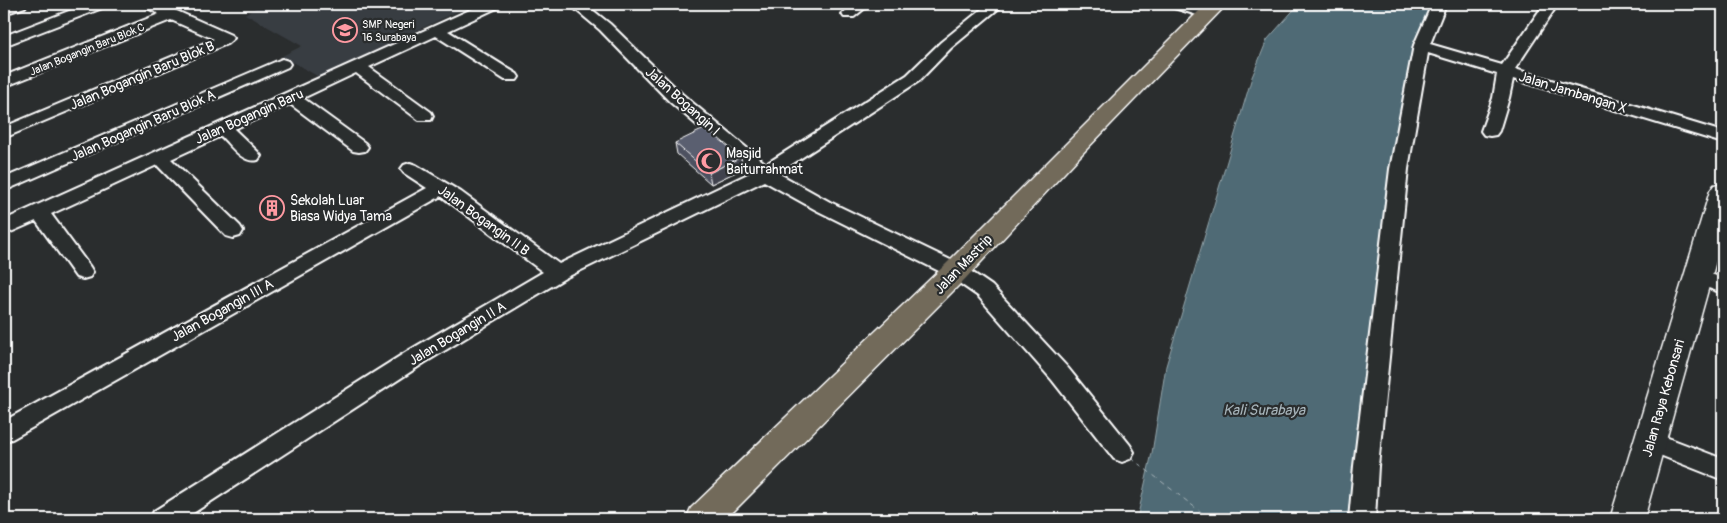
<svg xmlns="http://www.w3.org/2000/svg" width="1727" height="523" viewBox="0 0 1727 523" font-family="Pangolin,sans-serif">
	<rect width="100%" height="100%" fill="#2a2d2e"/>
	<filter id="ink" filterUnits="userSpaceOnUse"><feTurbulence type="fractalNoise" baseFrequency=".02" numOctaves="2"/><feDisplacementMap in="SourceGraphic" scale="10" xChannelSelector="R" yChannelSelector="G"/><feConvolveMatrix kernelMatrix="1 2 1 2 8 2 1 2 1" color-interpolation-filters="sRGB"/></filter>
	<g filter="url(#ink)">
		<!-- built -->
		<path fill="#383c42" d="M 262,4 L 473,4 L 319,77 L 282,56 L 302,46 L 245,14 Z"/>
		<!-- water -->
		<path fill="#4f6a74" stroke="#95a6ac" d="M 1299,4 L 1429,4 L 1378,257 L 1364,461 L 1358,519 L 1137,519 L 1152,453 L 1166,366 L 1252,77 L 1267,40 Z"/>
		<g fill="none" stroke-linecap="round" stroke-linejoin="round">
			<!-- ferry -->
			<path stroke="#a7b4ba" stroke-width="1" stroke-dasharray="5 4.5" stroke-linecap="butt" d="M 1131,458 L 1210,519"/>
			<defs>
				<path id="street" d="M 7,4 L 27,4 L 25,7 L 4,14 L 4,5 Z
					M 87,4 L 107,4 L 105,7 L 4,46 L 4,36 Z
					M 144,4 L 161,4 L 231,35 L 234,38 L 227,44 L 4,138 L 4,127 L 214,39 L 171,20 L 4,87 L 4,76 L 159,14 L 146,7 Z
					M 483,4 L 501,4 L 499,7 L 448,31 L 517,74 L 519,77 L 517,80 L 505,80 L 436,36 L 369,67 L 431,112 L 433,116 L 431,120 L 419,120 L 356,73 L 303,98 L 365,143 L 368,147 L 365,151 L 359,152 L 353,151 L 290,104 L 234,129 L 258,152 L 261,156 L 258,160 C 243,164 231,146 221,136 L 171,159 L 240,226 L 243,231 L 240,236 L 233,238 L 226,236 L 157,165 L 51,214 L 90,267 L 93,272 L 90,277 L 83,279 L 76,277 L 36,221 L 4,235 L 4,220 Z
					M 569,4 L 585,4 L 610,24 L 682,94 L 766,164 L 907,75 L 941,42 L 988,4 L 1004,4 L 951,48 L 919,81 L 778,173 L 830,202 L 963,266 L 992,286 L 1068,368 L 1130,445 L 1134,452 L 1130,459 L 1122,462 L 1114,459 L 1052,380 L 978,296 L 949,276 L 816,210 L 764,181 L 565,278 L 424,363 L 184,519 L 150,519 L 154,511 L 408,351 L 543,272 L 441,196 L 12,439 L 4,442 L 4,421 L 427,188 L 404,173 L 401,169 L 404,165 L 410,163 L 416,165 L 461,192 L 559,264 L 752,172 L 670,102 L 600,30 Z
					M 854,4 L 870,4 L 854,17 L 844,17 L 842,14 Z
					M 1169,4 L 1190,4 L 1212,11 L 1214,14 L 1212,17 L 1207,18 L 1171,7 Z
					M 1432,4 L 1446,4 L 1430,44 L 1502,65 L 1544,4 L 1558,4 L 1515,69 L 1723,132 L 1723,143 L 1513,79 L 1509,98 L 1499,131 L 1496,135 L 1490,136 L 1484,135 L 1481,131 L 1493,98 L 1497,74 L 1428,53 L 1408,169 L 1378,466 L 1375,519 L 1349,519 L 1354,466 L 1390,169 L 1414,45 Z
					M 282,59 L 288,61 L 290,64 L 288,67 L 4,191 L 4,178 Z
					M 1698,270 L 1723,278 L 1723,293 L 1691,282 L 1688,277 L 1691,272 Z
					M 1650,431 L 1723,459 L 1723,480 L 1642,448 L 1638,441 L 1642,434 Z"/>
				<path id="secondary" d="M 1723,183 L 1723,236 L 1644,519 L 1610,519 L 1710,191 L 1714,185 Z"/>
				<path id="primary" d="M 1206,4 L 1227,4 L 1079,157 L 966,278 L 726,519 L 686,519 L 691,508 L 946,264 Z"/>
			</defs>
			<!-- street casing -->
			<use href="#street" stroke="#fff" stroke-width="4"/>
			<!-- secondary casing -->
			<use href="#secondary" stroke="#fff" stroke-width="3"/>
			<!-- primary casing -->
			<use href="#primary" stroke="#fff" stroke-width="3"/>
			<!-- street -->
			<use href="#street" fill="#2a2d2e" fill-rule="evenodd"/>
			<!-- secondary -->
			<use href="#secondary" fill="#2a2d2e" fill-rule="evenodd"/>
			<!-- primary -->
			<use href="#primary" fill="#726b5a" fill-rule="evenodd"/>
		</g>
		<!-- wall -->
		<path fill="#4d5160" stroke="#fff" d="M 675,143 L 741,157 L 742,169 L 711,184 L 677,154 Z"/>
		<!-- shaded-wall -->
		<path fill="#3f424e" stroke="#fff" d="M 741,157 L 742,169 L 711,184 L 709,173 Z"/>
		<!-- building -->
		<path fill="#5a5e70" stroke="#fff" d="M 706,128 L 741,157 L 709,173 L 675,143 Z"/>
	</g>
	<!-- icons -->
	<defs>
		<symbol id="school-ring" viewBox="-11 -11 22 22"><circle r="9.5" fill="#2a2d2e" stroke="#ff9aa2" stroke-width="1.5"/><path d="M0-5L7-2L0 1L-7-2ZM-4 1L0 2.5L4 1V4Q0 6-4 4Z" fill="#ff9aa2"/></symbol>
		<symbol id="mosque-ring" viewBox="-11 -11 22 22"><circle r="9.5" fill="#2a2d2e" stroke="#ff9aa2" stroke-width="1.5"/><path d="M3.5-4.9A6 6 0 1 0 3.5 4.9A5 5 0 1 1 3.5-4.9Z" fill="#ff9aa2"/></symbol>
		<symbol id="building-ring" viewBox="-11 -11 22 22"><circle r="9.5" fill="#2a2d2e" stroke="#ff9aa2" stroke-width="1.5"/><path d="M-4-6H4V6H1V3H-1V6H-4ZM-2.5-4.3h1.7v1.8h-1.7ZM.8-4.3h1.7v1.8H.8ZM-2.5-1h1.7V.8h-1.7ZM.8-1h1.7V.8H.8Z" fill="#ff9aa2"/></symbol>
	</defs>
	<g fill-rule="evenodd">
		<use href="#school-ring" x="331" y="16" width="28" height="28"/>
		<use href="#mosque-ring" x="695" y="147" width="28" height="28"/>
		<use href="#building-ring" x="258" y="194" width="28" height="28"/>
	</g>
	<g text-anchor="middle" stroke-width="4.5" stroke-linejoin="round" paint-order="stroke">
		<!-- far-poi labels -->
		<g font-size="11" fill="#fff" stroke="#2a2d2e" text-anchor="start">
			<text x="362" y="28">SMP Negeri<tspan x="362" dy="13">16 Surabaya</tspan></text>
		</g>
		<!-- far-street labels -->
		<g font-size="11" fill="#fff" stroke="#2a2d2e">
			<text transform="translate(87 49) rotate(-22)" y="4">Jalan Bogangin Baru Blok C</text>
		</g>
		<!-- street labels -->
		<g font-size="14" fill="#fff" stroke="#2a2d2e">
			<text transform="translate(142 75) rotate(-23)" y="5">Jalan Bogangin Baru Blok B</text>
			<text transform="translate(1573 92) rotate(17)" y="5">Jalan Jambangan X</text>
			<text transform="translate(683 101) rotate(42)" y="5">Jalan Bogangin I</text>
			<text transform="translate(249 116) rotate(-24)" y="5">Jalan Bogangin Baru</text>
			<text transform="translate(143 125) rotate(-24)" y="5">Jalan Bogangin Baru Blok A</text>
			<text transform="translate(484 220) rotate(36)" y="5">Jalan Bogangin II B</text>
			<text transform="translate(963 264) rotate(-46)" y="5">Jalan Mastrip</text>
			<text transform="translate(222 310) rotate(-29)" y="5">Jalan Bogangin III A</text>
			<text transform="translate(457 333) rotate(-31)" y="5">Jalan Bogangin II A</text>
			<text transform="translate(1663 398) rotate(-74)" y="5">Jalan Raya Kebonsari</text>
		</g>
		<!-- poi labels -->
		<g font-size="14" fill="#fff" stroke="#2a2d2e" text-anchor="start">
			<text x="726" y="158">Masjid<tspan x="726" dy="16">Baiturrahmat</tspan></text>
			<text x="290" y="205">Sekolah Luar<tspan x="290" dy="16">Biasa Widya Tama</tspan></text>
		</g>
		<!-- water labels -->
		<g font-size="15" font-style="italic" fill="#a7b4ba" stroke="#2a2d2e">
			<text x="1264" y="415">Kali Surabaya</text>
		</g>
	</g>
	<!-- margin -->
	<rect width="1727" height="523" fill="none" stroke="#2a2d2e" stroke-width="20"/>
	<rect x="10" y="10" width="1707" height="503" fill="none" stroke="#fff" stroke-width="2" filter="url(#ink)"/>
</svg>
